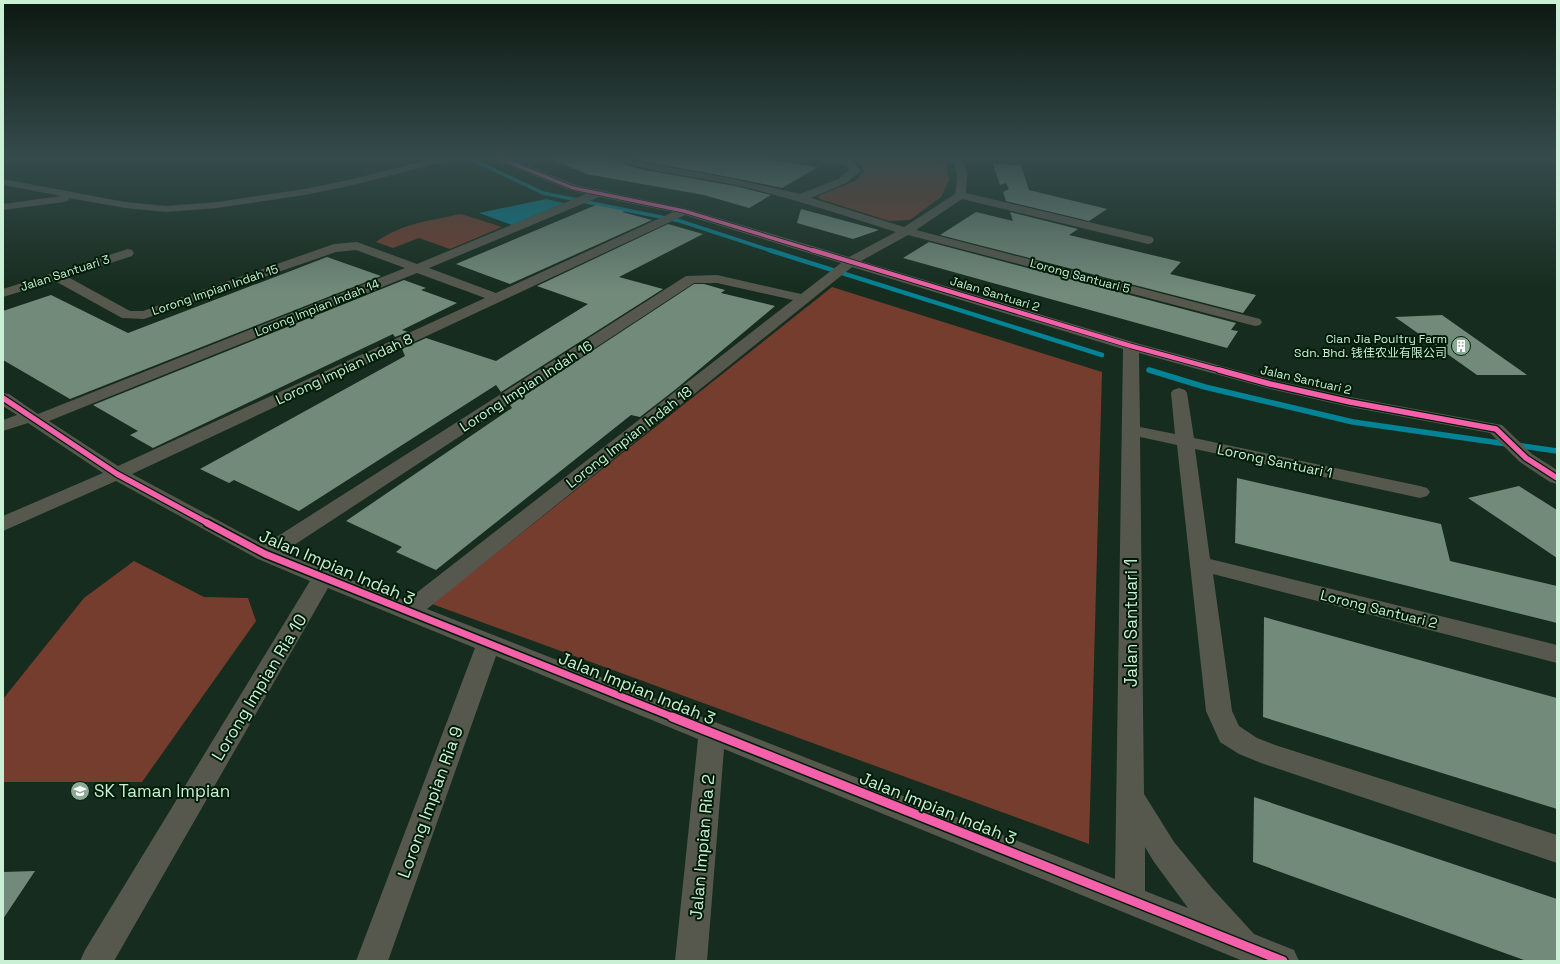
<svg xmlns="http://www.w3.org/2000/svg" width="1560" height="964" viewBox="0 0 1560 964" font-family="'Space Grotesk','Noto Sans SC',sans-serif">
	<rect width="100%" height="100%" fill="#152c1e"/>
	<!-- green -->
	<path fill="#753d2e" d="M 836,156 L 940,156 L 946,167 L 949,180 L 941,197 L 910,220 L 889,221 L 820,199 L 818,196 L 855,181 L 865,171 L 854,159 Z
		M 461,214 L 502,227 L 450,249 L 419,238 L 393,248 L 376,242 C 400,224 432,220 461,214 Z
		M 832,287 L 1102,372 L 1089,844 L 432,604 Z
		M 134,561 L 204,597 L 248,598 L 256,621 L 142,782 L 3,782 L 3,699 L 84,598 Z"/>
	<!-- water -->
	<path fill="#038396" d="M 546,199 L 564,203 L 512,225 L 479,213 Z"/>
	<g fill="none" stroke-linecap="round" stroke-linejoin="round">
		<!-- stream-far2 -->
		<path stroke="#038396" stroke-width="3.5" d="M 473,160 L 543,193 L 680,221 L 772,251"/>
		<!-- stream-far1 -->
		<path stroke="#038396" stroke-width="4.5" d="M 769,250 L 1102,355
			M 1149,370 L 1153,371"/>
		<!-- stream -->
		<path stroke="#038396" stroke-width="5.5" d="M 1149,370 L 1205,387 L 1353,422 L 1507,444
			M 1516,445 L 1557,451"/>
	</g>
	<!-- building -->
	<path fill="#718a7a" d="M 545,156 L 607,156 L 610,159 L 640,169 L 735,186 L 771,195 L 749,208 L 704,195 L 586,174 Z
		M 627,156 L 749,156 L 818,167 L 782,188 L 734,178 L 636,160 Z
		M 993,164 L 1021,165 L 1029,190 L 1107,209 L 1089,221 L 1006,201 L 1003,192 L 1009,189 L 1006,183 L 1000,185 Z
		M 596,205 L 625,211 L 622,212 L 652,220 L 510,284 L 456,264 Z
		M 801,209 L 879,230 L 853,239 L 797,223 Z
		M 976,212 L 1013,221 L 1010,212 L 1078,229 L 1069,235 L 1181,262 L 1170,274 L 1256,295 L 1243,313 L 940,235 Z
		M 668,224 L 703,234 L 619,277 L 663,289 L 501,392 L 496,385 L 299,511 L 234,480 L 229,483 L 200,469 L 405,356 L 402,349 L 426,338 L 496,361 L 588,304 L 537,286 Z
		M 929,242 L 1236,323 L 1231,330 L 1238,331 L 1227,348 L 903,258 Z
		M 327,257 L 381,276 L 70,399 L 3,360 L 3,311 L 51,295 L 128,333 Z
		M 404,280 L 426,288 L 421,290 L 457,303 L 402,330 L 408,332 L 395,337 L 393,334 L 153,448 L 130,435 L 138,431 L 93,405 Z
		M 694,284 L 704,284 L 725,290 L 721,293 L 775,306 L 676,389 L 640,417 L 631,415 L 436,570 L 396,552 L 402,547 L 346,521 L 512,408 L 510,405 Z
		M 1442,315 L 1527,375 L 1477,375 L 1395,317 Z
		M 1237,478 L 1441,524 L 1450,561 L 1557,586 L 1557,623 L 1235,543 Z
		M 1519,486 L 1557,510 L 1557,558 L 1468,498 Z
		M 1264,617 L 1557,698 L 1557,809 L 1263,717 Z
		M 1254,797 L 1557,899 L 1557,961 L 1527,961 L 1253,862 Z
		M 35,871 L 3,919 L 3,872 Z"/>
	<g fill="none" stroke-linecap="round" stroke-linejoin="round">
		<!-- street -->
		<path fill="#57584d" fill-rule="evenodd" d="M 443,156 L 460,156 L 458,158 L 349,186 L 304,195 L 217,208 L 166,212 L 125,208 L 69,198 L 68,201 L 64,202 L 3,210 L 3,204 L 61,196 L 3,185 L 3,179 L 125,202 L 166,206 L 217,202 L 304,189 L 349,180 Z
			M 489,156 L 503,156 L 576,185 L 688,209 L 849,257 L 896,232 C 842,215 789,197 735,185 C 693,176 650,173 610,158 L 608,156 L 622,156 L 636,161 L 734,179 L 800,194 L 838,179 L 849,170 L 846,165 L 811,159 L 806,156 C 820,156 838,155 851,161 C 855,162 858,167 860,170 L 859,172 L 846,183 L 811,198 L 904,227 L 955,194 C 958,176 959,170 948,156 L 979,156 L 977,158 L 963,161 L 967,174 L 966,193 L 1152,237 L 1154,240 L 1152,243 L 1148,244 L 962,199 L 916,230 L 1260,319 L 1262,322 L 1260,325 L 1255,326 L 908,235 L 861,261 L 1136,343 L 1273,380 L 1350,397 L 1502,425 L 1532,454 L 1557,470 L 1557,484 L 1550,482 L 1520,462 L 1490,433 L 1350,407 L 1270,389 L 1139,353 L 1140,427 L 1175,434 L 1171,393 L 1173,390 L 1179,388 L 1185,390 L 1187,393 L 1194,438 L 1420,486 L 1427,488 L 1430,492 L 1427,496 L 1420,498 L 1195,449 L 1210,559 L 1557,645 L 1557,663 L 1213,574 L 1232,711 L 1239,726 L 1257,738 L 1275,745 L 1557,835 L 1557,863 L 1261,763 L 1239,754 L 1220,742 L 1206,711 L 1177,445 L 1140,437 L 1144,794 L 1174,842 L 1211,887 L 1254,934 L 1294,950 L 1299,961 L 1243,961 L 724,749 L 707,961 L 675,961 L 698,739 L 496,656 L 388,961 L 356,961 L 475,648 L 328,588 L 114,961 L 80,961 L 85,950 L 310,581 L 258,559 L 116,481 L 3,531 L 3,516 L 103,473 L 28,423 L 3,431 L 3,420 L 17,415 L 3,406 L 3,393 L 9,394 L 38,414 L 405,268 L 356,250 L 336,252 L 144,319 L 122,318 L 55,281 L 3,297 L 3,289 L 128,249 L 132,250 L 134,253 L 132,256 L 68,277 L 130,311 L 143,311 L 334,244 L 357,242 L 417,264 L 586,194 L 569,190 L 491,158 ZM 599,197 L 673,212 L 496,293 L 429,268 ZM 685,215 L 841,263 L 801,294 L 717,275 L 686,276 L 264,545 L 132,474 ZM 852,267 L 1123,349 L 1115,879 L 427,609 ZM 417,273 L 485,298 L 118,466 L 49,421 ZM 694,283 L 717,283 L 793,300 L 406,601 L 282,553 ZM 1145,847 L 1154,862 L 1188,908 L 1145,891 Z"/>
		<defs>
			<path id="cycleway-far4" d="M 494,156 L 573,188 L 684,211 L 815,251"/>
			<path id="cycleway-far3" d="M 812,250 L 1131,346 L 1223,371"/>
			<path id="cycleway-far2" d="M 1219,370 L 1270,384 L 1350,402 L 1496,429 L 1526,458 L 1557,478
				M 3,398 L 117,474 L 209,524"/>
			<path id="cycleway-far1" d="M 207,523 L 265,554 L 675,718"/>
			<path id="cycleway" d="M 672,717 L 1283,961"/>
		</defs>
		<!-- cycleway-far4 casing -->
		<use href="#cycleway-far4" stroke="#001c09" stroke-width="5"/>
		<!-- cycleway-far3 casing -->
		<use href="#cycleway-far3" stroke="#001c09" stroke-width="6"/>
		<!-- cycleway-far2 casing -->
		<use href="#cycleway-far2" stroke="#001c09" stroke-width="8"/>
		<!-- cycleway-far1 casing -->
		<use href="#cycleway-far1" stroke="#001c09" stroke-width="10"/>
		<!-- cycleway casing -->
		<use href="#cycleway" stroke="#001c09" stroke-width="12"/>
		<!-- cycleway-far4 -->
		<use href="#cycleway-far4" stroke="#f560ab" stroke-width="3.5"/>
		<!-- cycleway-far3 -->
		<use href="#cycleway-far3" stroke="#f560ab" stroke-width="4.5"/>
		<!-- cycleway-far2 -->
		<use href="#cycleway-far2" stroke="#f560ab" stroke-width="5.5"/>
		<!-- cycleway-far1 -->
		<use href="#cycleway-far1" stroke="#f560ab" stroke-width="7"/>
		<!-- cycleway -->
		<use href="#cycleway" stroke="#f560ab" stroke-width="9"/>
	</g>
	<!-- sky -->
	<linearGradient id="sky" x2="0" y2="1"><stop stop-color="#0c1810"/><stop offset="0.54" stop-color="#354b4c"/><stop offset="1" stop-color="#354b4c" stop-opacity="0"/></linearGradient>
	<rect width="1560" height="291" fill="url(#sky)"/>
	<!-- icons -->
	<defs>
		<symbol id="building-disc" viewBox="-11 -11 22 22"><circle r="9.5" fill="#8aab94" stroke="#001c09"/><path d="M-4-6H4V6H1V3H-1V6H-4ZM-2.5-4.3h1.7v1.8h-1.7ZM.8-4.3h1.7v1.8H.8ZM-2.5-1h1.7V.8h-1.7ZM.8-1h1.7V.8H.8Z" fill="#fff"/></symbol>
		<symbol id="school-disc" viewBox="-11 -11 22 22"><circle r="9.5" fill="#8aab94" stroke="#001c09"/><path d="M0-5L7-2L0 1L-7-2ZM-4 1L0 2.5L4 1V4Q0 6-4 4Z" fill="#fff"/></symbol>
	</defs>
	<g fill-rule="evenodd">
		<use href="#building-disc" x="1450" y="335" width="22" height="22"/>
		<use href="#school-disc" x="69" y="780" width="22" height="22"/>
	</g>
	<g text-anchor="middle" stroke-width="4" stroke-linejoin="round" paint-order="stroke">
		<!-- far-street labels -->
		<g font-size="12" fill="#c9efd4" stroke="#001c09">
			<text transform="translate(65 273) rotate(-18)" y="4">Jalan Santuari 3</text>
			<text transform="translate(1080 276) rotate(15)" y="4">Lorong Santuari 5</text>
			<text transform="translate(215 290) rotate(-19)" y="4">Lorong Impian Indah 15</text>
			<text transform="translate(995 294) rotate(17)" y="4">Jalan Santuari 2</text>
			<text transform="translate(317 308) rotate(-22)" y="4">Lorong Impian Indah 14</text>
			<text transform="translate(1306 380) rotate(13)" y="4">Jalan Santuari 2</text>
		</g>
		<!-- far-poi labels -->
		<g font-size="12" fill="#c9efd4" stroke="#001c09" text-anchor="end">
			<text x="1447" y="343">Cian Jia Poultry Farm<tspan x="1447" dy="14">Sdn. Bhd. 钱佳农业有限公司</tspan></text>
		</g>
		<!-- street labels -->
		<g font-size="14" fill="#c9efd4" stroke="#001c09">
			<text transform="translate(344 369) rotate(-25)" y="5">Lorong Impian Indah 8</text>
			<text transform="translate(526 386) rotate(-33)" y="5">Lorong Impian Indah 16</text>
			<text transform="translate(629 437) rotate(-38)" y="5">Lorong Impian Indah 18</text>
			<text transform="translate(1275 461) rotate(12)" y="5">Lorong Santuari 1</text>
			<text transform="translate(1379 609) rotate(14)" y="5">Lorong Santuari 2</text>
		</g>
		<!-- near-street labels -->
		<g font-size="17" fill="#c9efd4" stroke="#001c09">
			<text transform="translate(337 567) rotate(23)" y="6">Jalan Impian Indah 3</text>
			<text transform="translate(1131 623) rotate(-90)" y="6">Jalan Santuari 1</text>
			<text transform="translate(259 687) rotate(-59)" y="6">Lorong Impian Ria 10</text>
			<text transform="translate(637 688) rotate(22)" y="6">Jalan Impian Indah 3</text>
			<text transform="translate(430 802) rotate(-70)" y="6">Lorong Impian Ria 9</text>
			<text transform="translate(938 808) rotate(22)" y="6">Jalan Impian Indah 3</text>
			<text transform="translate(702 847) rotate(-85)" y="6">Jalan Impian Ria 2</text>
		</g>
		<!-- near-poi labels -->
		<g font-size="17" fill="#c9efd4" stroke="#001c09" text-anchor="start">
			<text x="94" y="797">SK Taman Impian</text>
		</g>
	</g>
	<!-- border -->
	<rect width="1560" height="964" fill="none" stroke="#c9efd4" stroke-width="8"/>
</svg>
